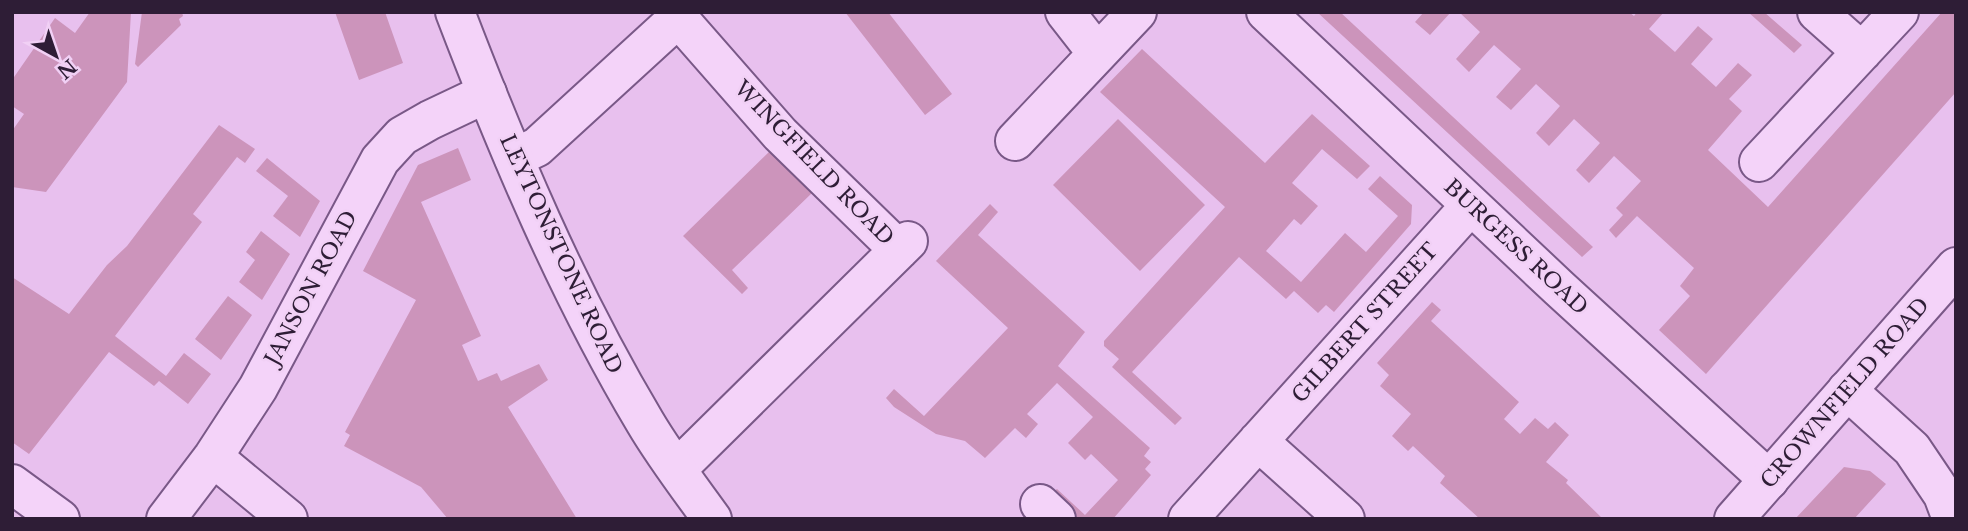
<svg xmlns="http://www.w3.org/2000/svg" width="1968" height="531" viewBox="0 0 1968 531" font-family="'Libre Baskerville',serif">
	<rect width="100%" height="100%" fill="#e8c0ee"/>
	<!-- green -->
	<path fill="#cc94bb" d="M 90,12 L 131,12 L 127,82 L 46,192 L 12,187 L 12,131 L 24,114 L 12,106 L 12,80 L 55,18 L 75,33 Z
		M 142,12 L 182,12 L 183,16 L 179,19 L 181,25 L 138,67 L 135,64 Z
		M 335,12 L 385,12 L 403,63 L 359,80 Z
		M 845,12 L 888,12 L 952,94 L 925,115 Z
		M 1317,12 L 1340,12 L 1593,247 L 1582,257 Z
		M 1424,12 L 1451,12 L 1430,35 L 1415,22 Z
		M 1459,12 L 1629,12 L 1634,16 L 1637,12 L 1664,12 L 1649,29 L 1675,52 L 1698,26 L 1713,39 L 1691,64 L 1716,87 L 1738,63 L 1752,75 L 1729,99 L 1742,111 L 1708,150 L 1768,207 L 1942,12 L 1956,12 L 1956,92 L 1706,374 L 1659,330 L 1690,296 L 1680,286 L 1694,268 L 1637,216 L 1616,238 L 1609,230 L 1623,215 L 1616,208 L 1641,181 L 1614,156 L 1589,183 L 1576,170 L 1600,143 L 1574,119 L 1549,146 L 1536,133 L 1560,106 L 1536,84 L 1511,110 L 1496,97 L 1521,69 L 1494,45 L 1469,72 L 1456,59 L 1480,32 Z
		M 1748,12 L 1764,12 L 1802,45 L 1794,53 Z
		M 1142,49 L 1265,163 L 1312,114 L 1370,166 L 1357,179 L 1322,149 L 1292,183 L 1318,206 L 1301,225 L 1294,219 L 1266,251 L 1301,282 L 1345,233 L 1366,252 L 1398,216 L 1368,189 L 1380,176 L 1412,205 L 1411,224 L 1334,312 L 1326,305 L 1318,313 L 1294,291 L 1286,299 L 1239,257 L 1132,372 L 1182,418 L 1175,425 L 1112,367 L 1119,359 L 1104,346 L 1104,341 L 1225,207 L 1100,92 Z
		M 1118,119 L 1205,205 L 1140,271 L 1053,185 Z
		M 219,125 L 255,149 L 245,163 L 237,157 L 193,214 L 202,222 L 115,336 L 166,376 L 184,353 L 211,374 L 188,404 L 159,381 L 154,386 L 109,352 L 29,454 L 12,442 L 12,277 L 69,314 L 107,265 L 127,246 Z
		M 458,148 L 471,180 L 421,202 L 481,336 L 462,345 L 478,381 L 497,373 L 501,381 L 539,364 L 548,380 L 508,407 L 577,519 L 448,519 L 421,487 L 344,446 L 350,435 L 345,432 L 416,300 L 363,271 L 418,165 Z
		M 770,151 L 812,193 L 732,270 L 748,288 L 742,294 L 683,236 Z
		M 267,158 L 320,201 L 300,237 L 273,216 L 288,196 L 256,171 Z
		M 990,204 L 998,212 L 978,235 L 1085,332 L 1058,366 L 1150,448 L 1144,456 L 1151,462 L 1145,469 L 1151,475 L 1113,519 L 1074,519 L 1048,496 L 1057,489 L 1085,515 L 1118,480 L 1091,454 L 1085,460 L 1068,443 L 1093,417 L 1057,383 L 1027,414 L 1038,424 L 1026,438 L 1015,428 L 985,458 L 965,441 L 936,434 L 894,407 L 886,398 L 894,389 L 924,416 L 1008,328 L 936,261 Z
		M 261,231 L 290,254 L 262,300 L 239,282 L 255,260 L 246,252 Z
		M 228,296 L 252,315 L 221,360 L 195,339 Z
		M 1432,302 L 1441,310 L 1431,321 L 1519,402 L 1504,419 L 1520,434 L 1535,418 L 1548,429 L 1555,422 L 1569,435 L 1546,462 L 1568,480 L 1566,483 L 1603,519 L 1480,519 L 1440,483 L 1445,476 L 1413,446 L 1408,451 L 1392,436 L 1411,414 L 1380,386 L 1389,375 L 1377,363 Z
		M 1844,467 L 1870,471 L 1886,484 L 1854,519 L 1795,519 Z"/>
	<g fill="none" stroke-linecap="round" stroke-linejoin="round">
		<defs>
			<path id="minor" d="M 673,12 L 780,134 L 899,250
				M 1065,12 L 1097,53
				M 1266,12 L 1559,288 L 1769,480
				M 1817,12 L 1862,52
				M 1015,141 L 1137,12
				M 514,158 L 537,147 L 678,18
				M 1759,162 L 1899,12
				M 1847,390 L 1912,449 L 1943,495 L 1952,519
				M 1258,441 L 1345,519
				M 213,457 L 288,519
				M 677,469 L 908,241
				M 12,484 L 60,519
				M 1040,504 L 1056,519
				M 166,519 L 213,457 L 258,388 L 380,160 L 402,136 L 430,120 L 487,93
				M 1188,519 L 1471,205"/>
			<path id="tertiary" d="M 455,12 C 509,153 568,293 645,422 C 665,456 689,487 712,519
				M 1734,519 L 1956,267"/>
		</defs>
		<!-- minor casing -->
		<use href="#minor" stroke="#795887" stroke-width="42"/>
		<!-- tertiary casing -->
		<use href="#tertiary" stroke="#795887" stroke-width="42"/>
		<!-- minor -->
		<use href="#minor" stroke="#f4d3f9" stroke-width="38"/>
		<!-- tertiary -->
		<use href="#tertiary" stroke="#f4d3f9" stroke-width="38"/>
	</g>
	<g text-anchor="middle" stroke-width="5" stroke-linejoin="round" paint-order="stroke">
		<!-- street labels -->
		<g font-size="21" fill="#2e1d36" stroke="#f1d0f5">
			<text transform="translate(814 163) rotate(46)" y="7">WINGFIELD ROAD</text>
			<text transform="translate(1516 247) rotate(43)" y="7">BURGESS ROAD</text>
			<text transform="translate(561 254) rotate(65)" y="7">LEYTONSTONE ROAD</text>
			<text transform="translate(311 288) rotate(-62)" y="7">JANSON ROAD</text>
			<text transform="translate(1365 323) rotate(-48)" y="7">GILBERT STREET</text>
			<text transform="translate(1845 393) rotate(-49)" y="7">CROWNFIELD ROAD</text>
		</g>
	</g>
	<!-- border -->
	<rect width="1968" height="531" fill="none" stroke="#2e1d36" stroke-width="28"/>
	<!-- north arrow -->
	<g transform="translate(56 56) rotate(140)" stroke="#f1d0f5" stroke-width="5" paint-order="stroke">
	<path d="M0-5L12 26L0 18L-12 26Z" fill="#2e1d36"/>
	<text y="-10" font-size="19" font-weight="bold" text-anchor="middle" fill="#2e1d36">N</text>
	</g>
</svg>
